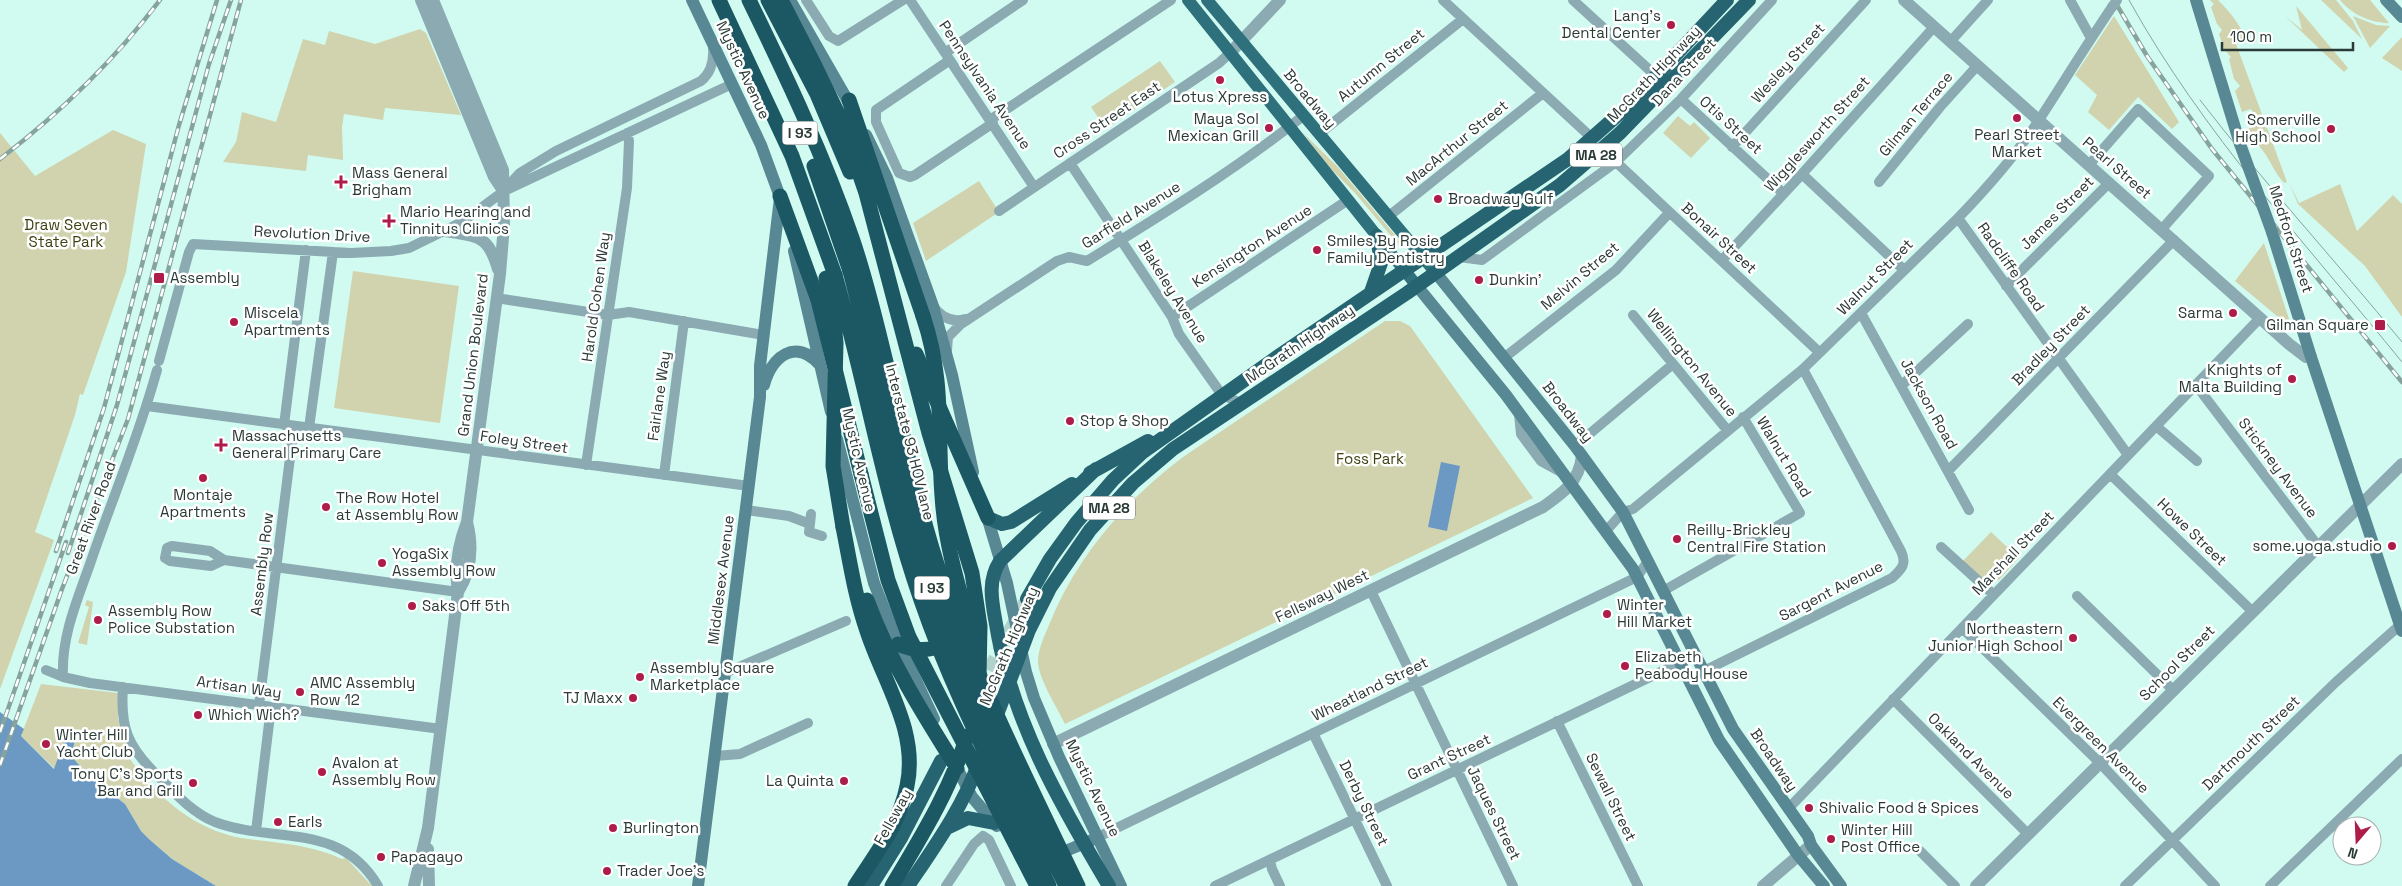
<svg xmlns="http://www.w3.org/2000/svg" width="2402" height="886" viewBox="0 0 2402 886" font-family="'Space Grotesk',sans-serif">
	<rect width="100%" height="100%" fill="#d1fbf1"/>
	<!-- green -->
	<path fill="#d0d3ad" d="M 2210,0 L 2218,0 C 2231,13 2240,24 2246,41 L 2236,44 L 2287,182 L 2284,183 C 2276,174 2272,165 2266,155 C 2260,146 2252,139 2248,129 L 2257,125 L 2251,109 L 2242,112 L 2235,91 L 2240,86 L 2234,79 L 2229,59 L 2231,57 L 2224,49 L 2219,34 L 2222,30 L 2217,24 L 2211,7 L 2214,4 Z
		M 2321,0 L 2336,0 L 2353,21 L 2362,39 Z
		M 2340,0 L 2370,0 L 2389,23 C 2371,23 2351,14 2340,0 Z
		M 2296,6 L 2348,68 L 2344,72 L 2285,16 L 2302,30 Z
		M 2114,16 L 2179,122 L 2172,129 L 2138,97 L 2109,130 L 2088,112 L 2097,95 L 2075,75 Z
		M 2353,16 L 2376,25 L 2390,26 L 2370,48 Z
		M 420,29 L 426,33 L 461,115 L 385,108 L 383,120 L 344,114 L 342,127 L 343,160 L 308,155 L 306,171 L 223,162 L 236,142 L 242,112 L 276,122 L 303,39 L 325,45 L 329,31 L 375,44 Z
		M 2402,37 L 2402,71 L 2382,58 Z
		M 1160,61 L 1175,82 L 1106,129 L 1091,107 Z
		M 1678,116 L 1690,126 L 1694,122 L 1710,138 L 1691,158 L 1663,133 Z
		M 113,130 L 146,144 L 126,272 L 83,395 L 80,394 L 75,415 L 35,532 L 54,540 L 0,689 L 0,133 L 35,176 Z
		M 1303,133 L 1337,166 L 1405,247 L 1402,249 L 1355,193 L 1329,167 Z
		M 979,181 L 999,212 L 926,261 L 913,223 Z
		M 2289,182 L 2299,203 L 2340,184 L 2357,231 L 2393,195 L 2402,204 L 2402,317 L 2365,266 L 2298,204 Z
		M 2264,243 L 2291,325 L 2290,327 L 2235,281 Z
		M 353,271 L 459,286 L 440,423 L 334,408 Z
		M 1385,321 L 1400,321 L 1410,326 L 1533,498 L 1065,724 C 1057,707 1039,680 1038,662 C 1038,649 1044,637 1049,625 C 1076,557 1125,501 1183,457 Z
		M 1991,532 L 2019,558 L 1999,580 L 1988,577 L 1983,581 L 1963,561 Z
		M 87,600 L 93,602 L 87,645 L 78,643 L 89,607 L 85,605 Z
		M 41,684 L 118,693 L 118,719 L 126,743 L 125,752 C 153,793 191,829 241,838 C 276,843 310,844 342,859 L 346,858 L 372,886 L 216,886 L 172,859 L 150,840 L 141,831 L 125,804 L 90,777 L 71,756 L 76,733 L 69,730 L 55,769 L 21,736 Z"/>
	<!-- water -->
	<path fill="#6c99c3" d="M 1441,462 L 1460,466 L 1447,531 L 1428,527 Z
		M 0,712 L 24,729 L 21,736 L 54,769 L 68,730 L 77,733 L 71,756 L 90,777 L 125,804 L 141,831 L 150,840 L 172,859 L 216,886 L 0,886 Z"/>
	<g fill="none" stroke-linecap="round" stroke-linejoin="round">
		<!-- trunk-tunnel -->
		<path stroke="#b0d4cc" stroke-width="14" stroke-dasharray="14 7" stroke-linecap="butt" d="M 979,689 L 1027,599"/>
		<!-- minor -->
		<path stroke="#8baab2" stroke-width="10" d="M 806,0 L 829,36 L 838,41 L 903,0
			M 910,0 L 1034,187
			M 1443,0 L 1593,139
			M 1573,0 L 1656,76
			M 2070,0 L 2091,38
			M 1950,42 L 1988,0
			M 945,53 L 1023,0
			M 950,60 L 876,110 L 876,122 L 899,173 L 910,177 L 915,175 L 993,123
			M 1681,99 L 1783,193
			M 990,120 L 1171,0
			M 1319,134 L 1463,19
			M 1732,147 L 1866,0
			M 1593,157 L 1616,162 L 1819,352
			M 1070,163 L 1172,317 L 1179,334 L 1222,395 L 1241,403
			M 2089,165 L 2138,109 L 2209,176 L 2162,229
			M 1802,174 L 1903,269
			M 1879,182 L 1940,107 L 1977,66
			M 507,187 L 520,173 L 556,151 L 701,81 C 712,72 714,60 713,47
			M 999,211 L 1219,63 L 1230,53
			M 1389,216 L 1543,93
			M 1958,218 L 2128,455
			M 1459,257 L 1482,260 L 1616,162 L 1681,99 L 1772,0
			M 1722,260 L 1802,174 L 1934,27
			M 2006,286 L 2109,183
			M 496,298 L 608,315 L 629,312 L 764,335
			M 933,306 C 941,317 951,323 965,319
			M 1861,313 L 1969,510
			M 1633,315 L 1728,431
			M 1172,317 L 1348,200
			M 947,350 L 948,337 L 961,324 L 1057,261 L 1069,257 L 1087,261 C 1160,216 1235,170 1303,116
			M 1505,357 L 1616,270 L 1669,213
			M 159,361 L 189,252 L 193,244 L 351,253 L 391,251 L 409,248 L 462,222 L 504,191 L 732,84
			M 2196,385 L 2318,546
			M 1901,386 L 1968,324
			M 147,406 L 749,486
			M 1519,414 L 1521,434 L 1541,461 L 1561,472
			M 284,425 L 306,250
			M 2156,426 L 2197,461
			M 309,428 L 333,252
			M 1575,446 L 1673,364
			M 586,465 L 627,188 L 629,141 L 627,133
			M 1949,470 L 2174,240
			M 2110,474 L 2252,611
			M 664,475 L 684,321
			M 746,510 L 789,516 L 810,524 L 809,532 L 822,536
			M 810,524 L 811,514
			M 1606,531 L 1623,512 L 1633,509 L 1803,369 L 1958,218 C 1987,188 2016,155 2039,120 C 2063,83 2087,44 2112,7
			M 1941,547 L 1994,595
			M 224,560 L 211,566 L 170,561 L 165,558 L 167,548 L 172,546 L 210,551 L 224,560 L 458,592
			M 1371,591 L 1513,886
			M 1663,591 L 1800,513 L 1743,417
			M 2077,596 L 2173,690
			M 1962,628 L 2100,763 L 2215,886
			M 46,670 L 63,677 L 90,683 L 441,729
			M 1704,671 L 1892,578 C 1902,569 1907,564 1901,551 L 1803,369
			M 725,673 L 846,621
			M 63,677 C 61,637 77,601 90,564 C 112,499 139,436 157,370
			M 123,687 C 120,728 128,747 157,775 C 174,792 191,812 215,822 C 274,844 340,821 378,886
			M 1893,699 L 2027,833
			M 259,705 L 294,426
			M 1557,721 L 1638,886
			M 1313,733 L 1387,886
			M 715,756 L 740,754 L 808,723
			M 1788,809 L 2260,318
			M 256,831 L 271,707
			M 1098,837 L 1637,577 L 1648,561
			M 1920,851 L 1955,886
			M 1270,860 L 1272,869 L 1280,886
			M 946,886 L 974,844 L 983,836 L 989,840 L 1011,886
			M 1215,886 L 1696,655
			M 2125,886 L 2336,682 L 2400,625
			M 2270,886 L 2402,759"/>
		<!-- tertiary -->
		<path stroke="#8baab2" stroke-width="12" d="M 421,0 L 494,177 L 502,189
			M 1904,0 L 2289,344 L 2306,357 L 2311,357
			M 1230,53 L 1280,0
			M 446,231 C 479,237 488,235 498,269
			M 458,592 C 472,570 473,546 467,522
			M 1053,744 L 1543,507 C 1563,493 1579,482 1582,456
			M 428,849 L 429,886
			M 414,886 L 428,828 L 458,592 C 454,567 458,545 467,522 L 500,274 L 504,225 L 503,170 L 433,0
			M 1763,886 L 1811,845
			M 1976,886 L 2402,464"/>
		<!-- secondary -->
		<path stroke="#588893" stroke-width="12" d="M 692,0 L 761,145 L 783,205
			M 790,0 L 852,108
			M 2196,0 L 2240,144
			M 2386,0 L 2402,17
			M 866,135 L 887,178 L 933,306 L 952,375 L 973,472
			M 2272,232 L 2311,357 L 2402,631
			M 794,251 L 831,412
			M 1436,273 L 1575,446 L 1623,512 L 1733,729 L 1808,836 L 1811,845 L 1841,886
			M 1417,286 L 1506,395 L 1633,569 L 1719,740 L 1798,855 L 1824,886
			M 764,385 C 772,357 795,337 820,365
			M 837,439 L 874,583 L 893,631 L 934,719
			M 985,510 L 1007,583 L 1026,672 L 1034,698 L 1059,757 L 1121,886
			M 954,762 L 972,797 L 997,826
			M 1052,852 L 1068,850 L 1092,840
			M 698,886 L 760,397 L 760,366 L 780,198"/>
		<!-- primary -->
		<path stroke="#2f707d" stroke-width="12" d="M 1188,0 L 1417,286
			M 1207,0 L 1436,273"/>
		<!-- trunk -->
		<path stroke="#256470" stroke-width="14" d="M 1371,292 L 1381,263 L 1377,236
			M 1096,469 L 1000,561 C 987,581 992,602 996,624 C 1011,719 1060,804 1109,886
			M 1090,473 L 1148,441
			M 988,518 L 1002,524 L 1011,522 L 1072,484
			M 1027,599 L 1050,559 L 1076,523 L 1113,480 L 1143,452 L 1277,357 L 1568,159 L 1628,106 L 1727,0
			M 995,720 L 1029,630 L 1050,588 L 1090,530 L 1133,483 L 1173,449 L 1407,293 L 1560,185 L 1620,133 L 1749,0
			M 947,828 L 968,818 L 994,823
			M 871,886 L 901,838 L 941,761
			M 908,886 C 935,846 963,807 979,762"/>
		<!-- motorway -->
		<path stroke="#1b5864" stroke-width="15" d="M 719,0 L 792,156 L 835,275
			M 749,0 C 787,78 824,156 852,238 C 867,281 877,326 888,370
			M 768,0 L 817,94 L 850,172
			M 781,0 L 814,64 L 841,120 L 866,193 L 929,433 L 972,573 L 980,626 L 979,677
			M 849,100 L 923,316
			M 814,166 L 850,271
			M 780,196 L 818,300 L 861,474
			M 916,354 L 988,518
			M 843,527 C 850,562 855,597 867,631 C 883,681 919,731 907,786 C 900,823 875,855 855,886
			M 867,600 C 889,660 923,714 957,768
			M 898,644 C 915,652 932,651 950,643
			M 892,886 C 921,837 950,791 967,736"/>
		<!-- tram -->
		<path stroke="#86a49d" stroke-width="1" d="M 2129,0 C 2202,132 2307,245 2402,362
			M 2200,100 C 2264,183 2335,260 2402,342"/>
		<defs>
			<path id="rail" d="M 2114,0 L 2147,56 L 2212,149 L 2402,382
				M 0,159 C 60,113 114,61 160,0
				M 56,551 L 104,408 L 179,125 L 217,0
				M 68,553 L 117,405 L 209,64 L 231,0
				M 0,732 L 66,542
				M 0,765 L 62,589 L 128,419 L 241,0"/>
		</defs>
		<!-- rail casing -->
		<use href="#rail" stroke="#86a49d" stroke-width="4.5"/>
		<!-- rail -->
		<use href="#rail" stroke="#fff" stroke-width="2.5" stroke-dasharray="8" stroke-linecap="butt"/>
		<!-- minor-bridge -->
		<path stroke="#8baab2" stroke-width="10" d="M 2112,7 L 2117,0"/>
		<!-- secondary-bridge -->
		<path stroke="#588893" stroke-width="12" d="M 2240,144 L 2272,232"/>
		<!-- motorway-bridge -->
		<path stroke="#1b5864" stroke-width="15" d="M 850,271 C 878,376 897,483 931,586 C 966,690 1018,787 1066,886
			M 835,275 C 866,383 884,494 921,600 C 955,699 1005,791 1049,886
			M 826,278 L 833,313 L 836,343 L 833,466 L 843,527
			M 923,316 C 945,381 937,431 942,496 C 945,544 959,589 972,634
			M 888,370 C 905,441 919,513 943,582 C 980,687 1030,786 1078,886
			M 861,474 L 888,580 L 909,637 L 1037,886"/>
	</g>
	<!-- markers -->
	<g fill="#ae1c49" stroke="#fff" stroke-width="2">
		<circle cx="1671" cy="25" r="5"/>
		<circle cx="1220" cy="80" r="5"/>
		<circle cx="2017" cy="118" r="5"/>
		<circle cx="1269" cy="128" r="5"/>
		<circle cx="2331" cy="129" r="5"/>
		<path d="M338.5 174.5h5v5h5v5h-5v5h-5v-5h-5v-5h5z"/>
		<circle cx="1438" cy="199" r="5"/>
		<path d="M386.5 213.5h5v5h5v5h-5v5h-5v-5h-5v-5h5z"/>
		<circle cx="1317" cy="250" r="5"/>
		<rect x="153" y="272" width="12" height="12" rx="2.5"/>
		<circle cx="1479" cy="280" r="5"/>
		<circle cx="2233" cy="313" r="5"/>
		<circle cx="234" cy="322" r="5"/>
		<rect x="2374" y="319" width="12" height="12" rx="2.5"/>
		<circle cx="2292" cy="379" r="5"/>
		<circle cx="1070" cy="421" r="5"/>
		<path d="M218.5 437.5h5v5h5v5h-5v5h-5v-5h-5v-5h5z"/>
		<circle cx="203" cy="478" r="5"/>
		<circle cx="326" cy="507" r="5"/>
		<circle cx="1677" cy="539" r="5"/>
		<circle cx="2392" cy="546" r="5"/>
		<circle cx="382" cy="563" r="5"/>
		<circle cx="412" cy="606" r="5"/>
		<circle cx="1607" cy="614" r="5"/>
		<circle cx="98" cy="620" r="5"/>
		<circle cx="2073" cy="638" r="5"/>
		<circle cx="1625" cy="666" r="5"/>
		<circle cx="640" cy="677" r="5"/>
		<circle cx="300" cy="692" r="5"/>
		<circle cx="633" cy="698" r="5"/>
		<circle cx="198" cy="715" r="5"/>
		<circle cx="46" cy="744" r="5"/>
		<circle cx="322" cy="772" r="5"/>
		<circle cx="844" cy="781" r="5"/>
		<circle cx="193" cy="783" r="5"/>
		<circle cx="1809" cy="808" r="5"/>
		<circle cx="278" cy="822" r="5"/>
		<circle cx="613" cy="828" r="5"/>
		<circle cx="1831" cy="839" r="5"/>
		<circle cx="381" cy="857" r="5"/>
		<circle cx="607" cy="871" r="5"/>
	</g>
	<g text-anchor="middle" stroke-width="5" stroke-linejoin="round" paint-order="stroke">
		<!-- shield labels -->
		<g fill="#fff" stroke="#6a7572" stroke-width="1">
			<rect x="782.5" y="121.5" width="35" height="23" rx="4"/>
			<rect x="1570" y="143.5" width="52" height="23" rx="4"/>
			<rect x="1083" y="496.5" width="52" height="23" rx="4"/>
			<rect x="914.5" y="576.5" width="35" height="23" rx="4"/>
		</g>
		<g font-size="14" font-weight="bold" fill="#2a3a36">
			<text x="800" y="138">I 93</text>
			<text x="1596" y="160">MA 28</text>
			<text x="1109" y="513">MA 28</text>
			<text x="932" y="593">I 93</text>
		</g>
		<!-- poi labels -->
		<g font-size="15" fill="#2a3a36" stroke="#fff" text-anchor="start">
			<text x="1661" y="21" text-anchor="end">Lang's<tspan x="1661" dy="17">Dental Center</tspan></text>
			<text x="1220" y="102" text-anchor="middle">Lotus Xpress</text>
			<text x="1259" y="124" text-anchor="end">Maya Sol<tspan x="1259" dy="17">Mexican Grill</tspan></text>
			<text x="2321" y="125" text-anchor="end">Somerville<tspan x="2321" dy="17">High School</tspan></text>
			<text x="2017" y="140" text-anchor="middle">Pearl Street<tspan x="2017" dy="17">Market</tspan></text>
			<text x="352" y="178">Mass General<tspan x="352" dy="17">Brigham</tspan></text>
			<text x="1448" y="204">Broadway Gulf</text>
			<text x="400" y="217">Mario Hearing and<tspan x="400" dy="17">Tinnitus Clinics</tspan></text>
			<text x="1327" y="246">Smiles By Rosie<tspan x="1327" dy="17">Family Dentistry</tspan></text>
			<text x="170" y="283">Assembly</text>
			<text x="1489" y="285">Dunkin'</text>
			<text x="244" y="318">Miscela<tspan x="244" dy="17">Apartments</tspan></text>
			<text x="2223" y="318" text-anchor="end">Sarma</text>
			<text x="2369" y="330" text-anchor="end">Gilman Square</text>
			<text x="2282" y="375" text-anchor="end">Knights of<tspan x="2282" dy="17">Malta Building</tspan></text>
			<text x="1080" y="426">Stop &amp; Shop</text>
			<text x="232" y="441">Massachusetts<tspan x="232" dy="17">General Primary Care</tspan></text>
			<text x="203" y="500" text-anchor="middle">Montaje<tspan x="203" dy="17">Apartments</tspan></text>
			<text x="336" y="503">The Row Hotel<tspan x="336" dy="17">at Assembly Row</tspan></text>
			<text x="1687" y="535">Reilly-Brickley<tspan x="1687" dy="17">Central Fire Station</tspan></text>
			<text x="2382" y="551" text-anchor="end">some.yoga.studio</text>
			<text x="392" y="559">YogaSix<tspan x="392" dy="17">Assembly Row</tspan></text>
			<text x="1617" y="610">Winter<tspan x="1617" dy="17">Hill Market</tspan></text>
			<text x="422" y="611">Saks Off 5th</text>
			<text x="108" y="616">Assembly Row<tspan x="108" dy="17">Police Substation</tspan></text>
			<text x="2063" y="634" text-anchor="end">Northeastern<tspan x="2063" dy="17">Junior High School</tspan></text>
			<text x="1635" y="662">Elizabeth<tspan x="1635" dy="17">Peabody House</tspan></text>
			<text x="650" y="673">Assembly Square<tspan x="650" dy="17">Marketplace</tspan></text>
			<text x="310" y="688">AMC Assembly<tspan x="310" dy="17">Row 12</tspan></text>
			<text x="623" y="703" text-anchor="end">TJ Maxx</text>
			<text x="208" y="720">Which Wich?</text>
			<text x="56" y="740">Winter Hill<tspan x="56" dy="17">Yacht Club</tspan></text>
			<text x="332" y="768">Avalon at<tspan x="332" dy="17">Assembly Row</tspan></text>
			<text x="183" y="779" text-anchor="end">Tony C's Sports<tspan x="183" dy="17">Bar and Grill</tspan></text>
			<text x="834" y="786" text-anchor="end">La Quinta</text>
			<text x="1819" y="813">Shivalic Food &amp; Spices</text>
			<text x="288" y="827">Earls</text>
			<text x="623" y="833">Burlington</text>
			<text x="1841" y="835">Winter Hill<tspan x="1841" dy="17">Post Office</tspan></text>
			<text x="391" y="862">Papagayo</text>
			<text x="617" y="876">Trader Joe's</text>
		</g>
		<!-- street labels -->
		<g font-size="15" fill="#2a3a36" stroke="#fff">
			<text transform="translate(1788 63) rotate(-48)" y="5">Wesley Street</text>
			<text transform="translate(1381 65) rotate(-39)" y="5">Autumn Street</text>
			<text transform="translate(743 70) rotate(65)" y="5">Mystic Avenue</text>
			<text transform="translate(1684 72) rotate(-47)" y="5">Dana Street</text>
			<text transform="translate(1654 74) rotate(-46)" y="5">McGrath Highway</text>
			<text transform="translate(985 85) rotate(56)" y="5">Pennsylvania Avenue</text>
			<text transform="translate(1310 99) rotate(50)" y="5">Broadway</text>
			<text transform="translate(1916 114) rotate(-50)" y="5">Gilman Terrace</text>
			<text transform="translate(1107 120) rotate(-34)" y="5">Cross Street East</text>
			<text transform="translate(1731 125) rotate(42)" y="5">Otis Street</text>
			<text transform="translate(1817 134) rotate(-48)" y="5">Wigglesworth Street</text>
			<text transform="translate(1457 143) rotate(-39)" y="5">MacArthur Street</text>
			<text transform="translate(2117 168) rotate(41)" y="5">Pearl Street</text>
			<text transform="translate(2057 213) rotate(-45)" y="5">James Street</text>
			<text transform="translate(1131 215) rotate(-32)" y="5">Garfield Avenue</text>
			<text transform="translate(312 234) rotate(3)" y="5">Revolution Drive</text>
			<text transform="translate(1719 238) rotate(43)" y="5">Bonair Street</text>
			<text transform="translate(2291 239) rotate(72)" y="5">Medford Street</text>
			<text transform="translate(1252 246) rotate(-33)" y="5">Kensington Avenue</text>
			<text transform="translate(2011 267) rotate(55)" y="5">Radcliffe Road</text>
			<text transform="translate(1580 276) rotate(-40)" y="5">Melvin Street</text>
			<text transform="translate(1875 277) rotate(-45)" y="5">Walnut Street</text>
			<text transform="translate(1173 292) rotate(58)" y="5">Blakeley Avenue</text>
			<text transform="translate(596 297) rotate(-82)" y="5">Harold Cohen Way</text>
			<text transform="translate(1300 344) rotate(-34)" y="5">McGrath Highway</text>
			<text transform="translate(2051 345) rotate(-46)" y="5">Bradley Street</text>
			<text transform="translate(473 355) rotate(-83)" y="5">Grand Union Boulevard</text>
			<text transform="translate(1692 363) rotate(51)" y="5">Wellington Avenue</text>
			<text transform="translate(659 396) rotate(-82)" y="5">Fairlane Way</text>
			<text transform="translate(1929 404) rotate(61)" y="5">Jackson Road</text>
			<text transform="translate(1568 412) rotate(52)" y="5">Broadway</text>
			<text transform="translate(524 442) rotate(8)" y="5">Foley Street</text>
			<text transform="translate(910 442) rotate(76)" y="5">Interstate 93 HOV lane</text>
			<text transform="translate(1784 457) rotate(59)" y="5">Walnut Road</text>
			<text transform="translate(859 460) rotate(77)" y="5">Mystic Avenue</text>
			<text transform="translate(2278 468) rotate(53)" y="5">Stickney Avenue</text>
			<text transform="translate(91 518) rotate(-70)" y="5">Great River Road</text>
			<text transform="translate(2192 532) rotate(44)" y="5">Howe Street</text>
			<text transform="translate(2013 553) rotate(-46)" y="5">Marshall Street</text>
			<text transform="translate(262 564) rotate(-83)" y="5">Assembly Row</text>
			<text transform="translate(721 580) rotate(-83)" y="5">Middlesex Avenue</text>
			<text transform="translate(1831 591) rotate(-27)" y="5">Sargent Avenue</text>
			<text transform="translate(1322 596) rotate(-26)" y="5">Fellsway West</text>
			<text transform="translate(1009 646) rotate(-67)" y="5">McGrath Highway</text>
			<text transform="translate(2177 663) rotate(-45)" y="5">School Street</text>
			<text transform="translate(239 687) rotate(8)" y="5">Artisan Way</text>
			<text transform="translate(1370 689) rotate(-26)" y="5">Wheatland Street</text>
			<text transform="translate(2251 743) rotate(-44)" y="5">Dartmouth Street</text>
			<text transform="translate(2101 745) rotate(45)" y="5">Evergreen Avenue</text>
			<text transform="translate(1971 756) rotate(45)" y="5">Oakland Avenue</text>
			<text transform="translate(1449 757) rotate(-25)" y="5">Grant Street</text>
			<text transform="translate(1774 760) rotate(56)" y="5">Broadway</text>
			<text transform="translate(1093 788) rotate(64)" y="5">Mystic Avenue</text>
			<text transform="translate(1611 797) rotate(64)" y="5">Sewall Street</text>
			<text transform="translate(1364 803) rotate(64)" y="5">Derby Street</text>
			<text transform="translate(1494 813) rotate(64)" y="5">Jaques Street</text>
			<text transform="translate(893 817) rotate(-61)" y="5">Fellsway</text>
		</g>
		<!-- park labels -->
		<g font-size="15" fill="#3f4112" stroke="#fff">
			<text x="66" y="230">Draw Seven<tspan x="66" dy="17">State Park</tspan></text>
			<text x="1370" y="464">Foss Park</text>
		</g>
	</g>
	<!-- north arrow -->
	<g transform="translate(2357 841) rotate(199)"><circle r="24" fill="#ffffff" stroke="#aab0af"/>
	<path d="M0-4L9 19L0 12L-9 19Z" fill="#ae1c49"/>
	<text y="-8" font-size="14" font-weight="bold" text-anchor="middle" fill="#2a3a36">N</text>
	</g>
	<!-- scale -->
	<path d="M2222 42v8h131v-8" fill="none" stroke="#2a3a36" stroke-width="2.5"/>
	<text x="2230" y="42" font-size="15" fill="#2a3a36" stroke="#ffffff" stroke-width="4" paint-order="stroke">100 m</text>
</svg>
